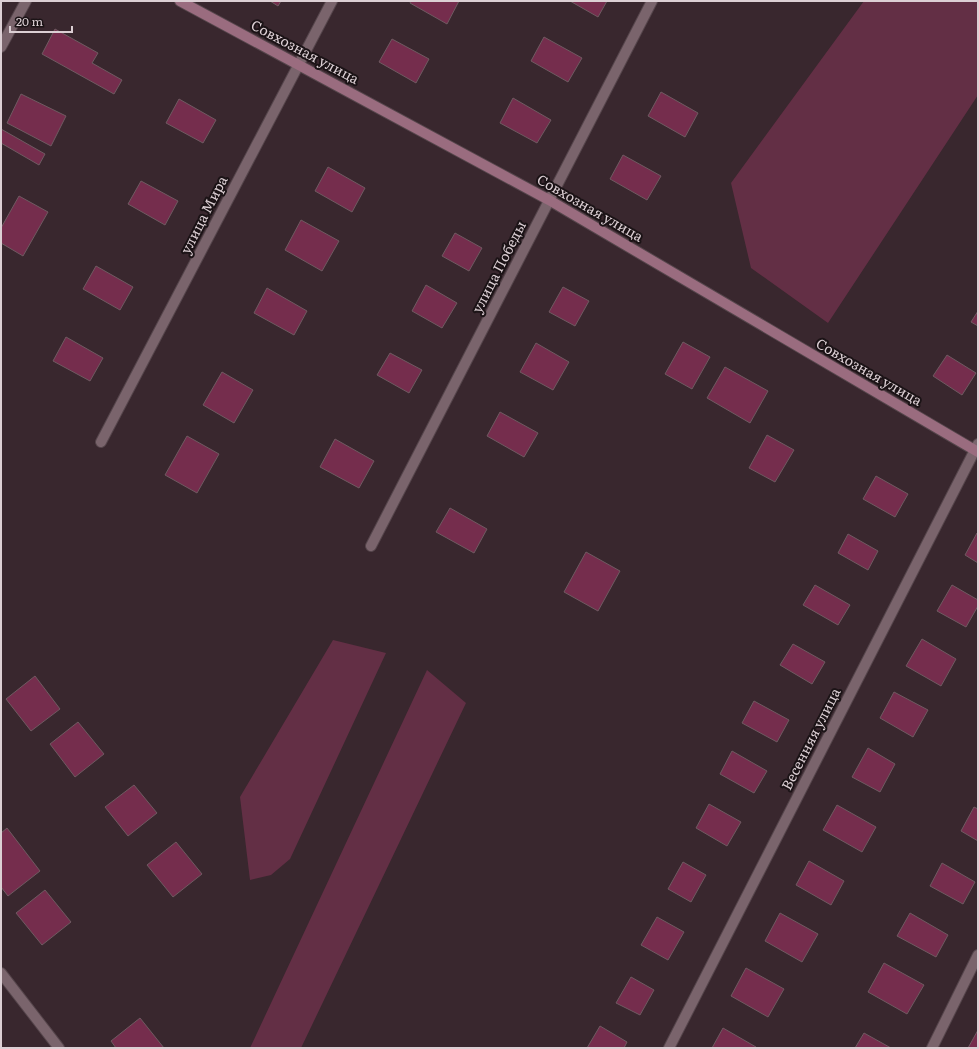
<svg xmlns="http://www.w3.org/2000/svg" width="979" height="1049" viewBox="0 0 979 1049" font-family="Literata,serif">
	<rect width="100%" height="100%" fill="#39272e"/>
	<!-- green -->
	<path fill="#632f45" d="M 864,1 L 978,1 L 978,95 L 828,323 L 751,268 L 731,183 Z
		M 333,640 L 386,653 L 290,859 L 271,875 L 250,880 L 240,797 Z
		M 427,670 L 466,703 L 301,1048 L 250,1048 Z"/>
	<!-- building -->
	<path fill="#752d4d" stroke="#6f5a61" d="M 270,1 L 281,1 L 278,6 Z
		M 411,1 L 459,1 L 447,24 L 410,3 Z
		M 570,1 L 607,1 L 598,17 Z
		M 55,29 L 98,53 L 92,63 L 122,80 L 114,94 L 42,54 Z
		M 544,37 L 582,58 L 568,82 L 531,61 Z
		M 392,39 L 429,59 L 416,83 L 379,62 Z
		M 661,92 L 698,113 L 685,137 L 648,116 Z
		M 21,94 L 66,116 L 51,146 L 7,123 Z
		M 513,98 L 551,120 L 537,143 L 500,123 Z
		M 179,99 L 216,120 L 203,143 L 166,123 Z
		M 1,129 L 45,154 L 39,165 L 1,143 Z
		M 623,155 L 661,176 L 647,200 L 610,179 Z
		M 328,167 L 365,188 L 352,212 L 315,191 Z
		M 141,181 L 178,201 L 165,225 L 128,204 Z
		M 19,196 L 48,212 L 23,256 L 1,243 L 1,228 Z
		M 301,220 L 339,241 L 322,271 L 285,250 Z
		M 455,233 L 482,248 L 469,271 L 442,256 Z
		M 96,266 L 133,287 L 120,310 L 83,289 Z
		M 426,285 L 457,303 L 442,328 L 412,311 Z
		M 563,287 L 589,301 L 575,326 L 549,312 Z
		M 267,288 L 307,311 L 294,335 L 254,313 Z
		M 978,311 L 978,326 L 971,322 Z
		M 66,337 L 103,358 L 90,381 L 53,361 Z
		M 683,342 L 710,357 L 692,389 L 665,374 Z
		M 536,343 L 569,362 L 553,390 L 520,372 Z
		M 390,353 L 422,370 L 409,393 L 377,375 Z
		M 947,355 L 976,373 L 962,395 L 933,376 Z
		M 725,367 L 768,391 L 750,423 L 707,398 Z
		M 222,372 L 253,390 L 234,423 L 203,405 Z
		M 500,412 L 538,433 L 524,457 L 487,436 Z
		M 767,435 L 794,450 L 775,482 L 749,468 Z
		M 187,436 L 219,454 L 197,493 L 165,475 Z
		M 335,439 L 374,461 L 359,488 L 320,467 Z
		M 876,476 L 908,494 L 895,517 L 863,499 Z
		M 450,508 L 487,529 L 474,553 L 436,532 Z
		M 977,533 L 978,534 L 978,563 L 965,555 Z
		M 848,534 L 878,551 L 868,570 L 838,553 Z
		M 586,552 L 620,571 L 598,611 L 564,592 Z
		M 815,585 L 850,605 L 838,625 L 803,605 Z
		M 952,585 L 978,600 L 978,606 L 966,627 L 937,611 Z
		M 922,639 L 956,659 L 941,686 L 906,666 Z
		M 793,644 L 825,662 L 812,684 L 780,665 Z
		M 35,676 L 60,709 L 31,731 L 6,699 Z
		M 894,692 L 928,710 L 913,737 L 880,718 Z
		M 754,701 L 789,720 L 777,742 L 742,723 Z
		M 78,722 L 104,754 L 75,777 L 50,744 Z
		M 868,748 L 895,764 L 880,792 L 852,777 Z
		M 732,751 L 767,771 L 754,793 L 720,774 Z
		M 134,785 L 157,813 L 128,836 L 105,807 Z
		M 709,804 L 741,822 L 727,846 L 696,828 Z
		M 837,805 L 876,827 L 862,852 L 823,830 Z
		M 974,807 L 978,809 L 978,841 L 961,831 Z
		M 7,828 L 40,871 L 8,896 L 1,887 L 1,833 Z
		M 176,842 L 202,874 L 173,897 L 147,865 Z
		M 809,861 L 844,881 L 831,905 L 796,885 Z
		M 683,862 L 706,875 L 691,902 L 668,889 Z
		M 942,863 L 975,882 L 963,904 L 930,886 Z
		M 45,890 L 71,922 L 42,945 L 16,913 Z
		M 780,913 L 818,934 L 802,962 L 765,941 Z
		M 910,913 L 948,935 L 936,957 L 897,936 Z
		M 657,917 L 684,932 L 668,960 L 641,945 Z
		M 884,963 L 924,985 L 907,1014 L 868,992 Z
		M 746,968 L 784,989 L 768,1017 L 731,996 Z
		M 631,977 L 654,990 L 640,1015 L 616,1003 Z
		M 140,1018 L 164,1048 L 116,1048 L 111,1041 Z
		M 600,1026 L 627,1042 L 624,1048 L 587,1048 Z
		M 723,1028 L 756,1047 L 755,1048 L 712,1048 Z
		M 978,1030 L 978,1048 L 968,1048 Z
		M 864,1033 L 891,1048 L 855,1048 Z"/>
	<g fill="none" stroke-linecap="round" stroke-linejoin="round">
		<defs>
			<path id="street" d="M 1,47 L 26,1
				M 101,442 L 332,1
				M 371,546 L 652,1
				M 1,973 L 59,1048
				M 669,1048 L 978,444
				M 932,1048 L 978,955"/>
			<path id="secondary" d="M 180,1 L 549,200 L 978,452"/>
		</defs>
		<!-- street casing -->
		<use href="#street" stroke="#55454b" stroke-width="12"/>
		<!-- secondary casing -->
		<use href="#secondary" stroke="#55454b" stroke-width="12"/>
		<!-- street -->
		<use href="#street" stroke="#7a646c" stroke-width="10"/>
		<!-- secondary -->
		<use href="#secondary" stroke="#9a6c7f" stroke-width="10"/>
	</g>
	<g text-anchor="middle" stroke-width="4" stroke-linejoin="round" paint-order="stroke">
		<!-- street labels -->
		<g font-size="14" fill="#dccfd4" stroke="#1b1316">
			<text transform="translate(305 52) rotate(28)" y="5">Совхозная улица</text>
			<text transform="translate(590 208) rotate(30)" y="5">Совхозная улица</text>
			<text transform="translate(204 215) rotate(-63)" y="5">улица Мира</text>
			<text transform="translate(499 267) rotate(-63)" y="5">улица Победы</text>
			<text transform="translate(869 372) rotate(30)" y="5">Совхозная улица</text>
			<text transform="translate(811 739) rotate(-63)" y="5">Весенняя улица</text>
		</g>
	</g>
	<!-- border -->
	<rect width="979" height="1049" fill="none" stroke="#dccfd4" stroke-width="4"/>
	<!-- scale -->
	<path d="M10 26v6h62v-6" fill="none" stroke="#dccfd4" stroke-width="2"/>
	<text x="16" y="26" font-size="12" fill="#dccfd4" stroke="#1b1316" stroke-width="3" paint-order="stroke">20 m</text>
</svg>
